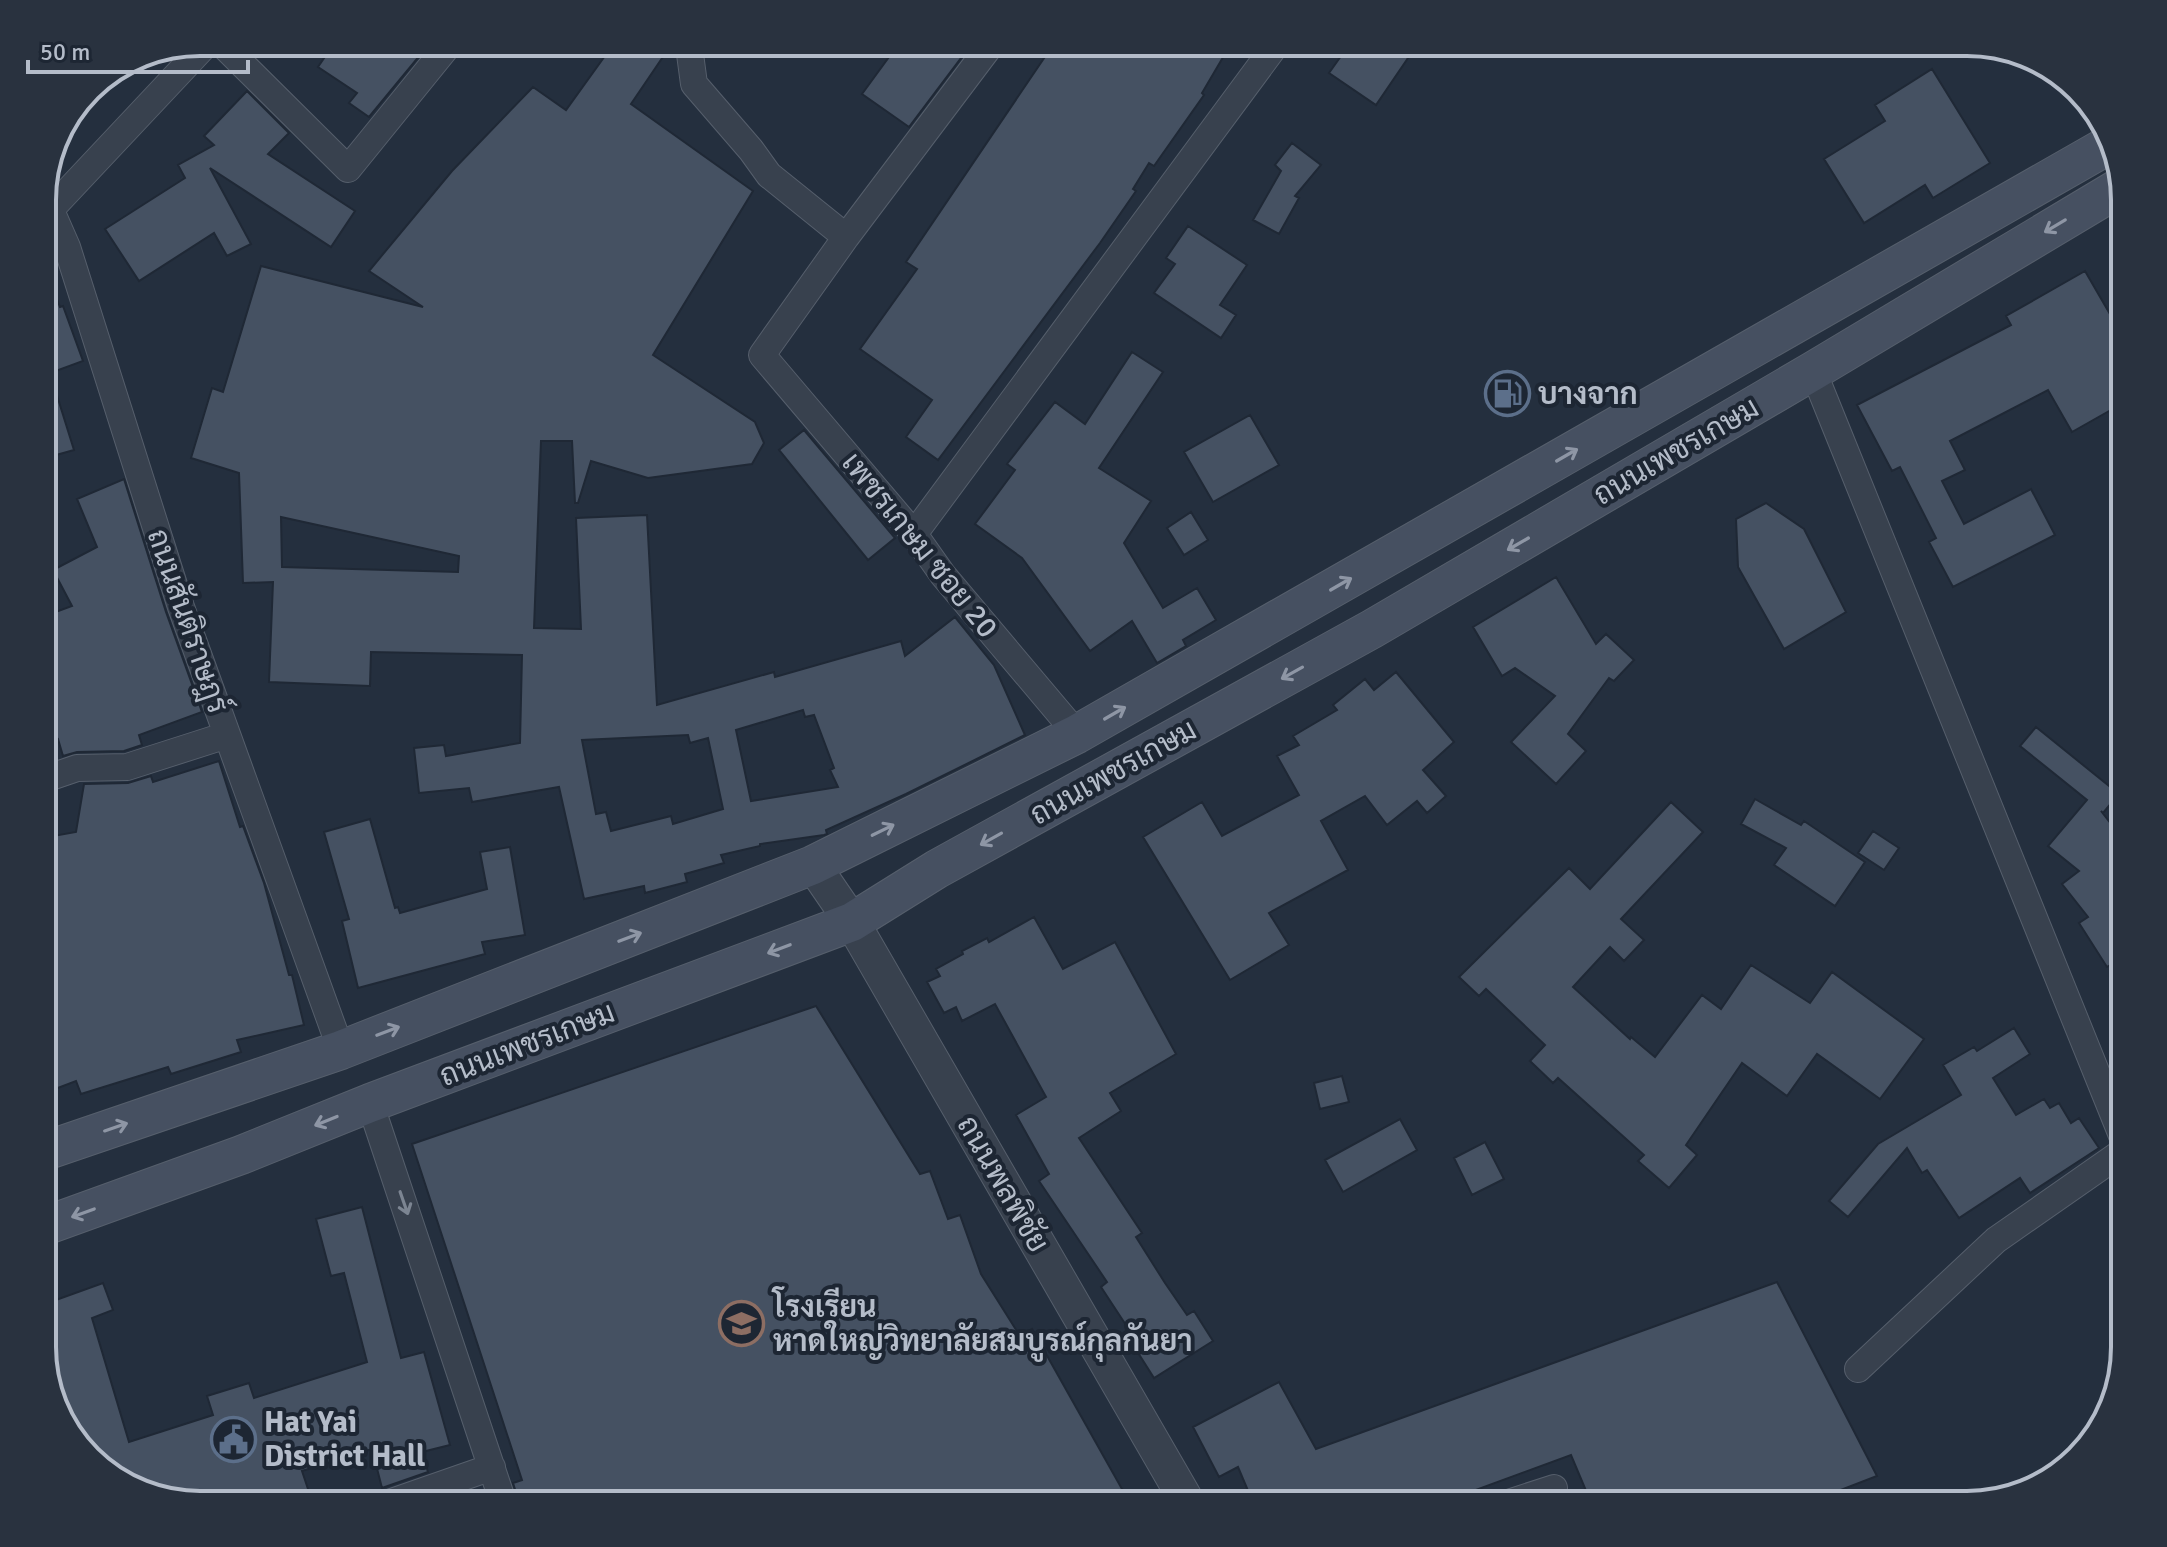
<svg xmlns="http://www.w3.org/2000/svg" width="2167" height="1547" viewBox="0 0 2167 1547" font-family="Signika,Sarabun,sans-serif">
	<rect width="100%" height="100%" fill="#242f3e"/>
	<!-- building -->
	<path fill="#455162" stroke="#1f2835" stroke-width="2" fill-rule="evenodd" d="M 335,42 L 403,42 L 421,54 L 369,117 L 349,103 L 357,93 L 318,67 Z
		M 615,42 L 673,42 L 631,104 L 753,191 L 653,355 L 755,422 L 764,443 L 752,464 L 648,478 L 591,461 L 578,503 L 575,503 L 572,441 L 541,441 L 534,628 L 581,629 L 576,518 L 647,515 L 657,705 L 774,672 L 775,677 L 901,641 L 905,656 L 955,617 L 994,665 L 1025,735 L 906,794 L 826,830 L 827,834 L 824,835 L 760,844 L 760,846 L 721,855 L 724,863 L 685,874 L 687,882 L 645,893 L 644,886 L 584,899 L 559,787 L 472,802 L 469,788 L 419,793 L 414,748 L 444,745 L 446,756 L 520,743 L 522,655 L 371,652 L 370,686 L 269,682 L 273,582 L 243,583 L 239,473 L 191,458 L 212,388 L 223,392 L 261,266 L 423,307 L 369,271 L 452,171 L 533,87 L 566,110 ZM 281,517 L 459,556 L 458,572 L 282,567 ZM 803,710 L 805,717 L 814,715 L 834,768 L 830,770 L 838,787 L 751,801 L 736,730 ZM 688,735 L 690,743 L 708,738 L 723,809 L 673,824 L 671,816 L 611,831 L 606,812 L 596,814 L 582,740 Z
		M 900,42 L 973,42 L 909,127 L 862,94 Z
		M 1055,42 L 1232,42 L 1202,93 L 1204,95 L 1154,166 L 1149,163 L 1133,189 L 1136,191 L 1100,243 L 938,460 L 906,437 L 932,400 L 860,349 L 917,269 L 906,262 Z
		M 1351,42 L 1384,42 L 1408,58 L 1376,105 L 1329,73 Z
		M 1932,69 L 1990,163 L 1933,198 L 1925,185 L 1864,223 L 1824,159 L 1885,121 L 1875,105 Z
		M 247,91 L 289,133 L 268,154 L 355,211 L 331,247 L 210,168 L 251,244 L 227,256 L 214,233 L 139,281 L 105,229 L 185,178 L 178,165 L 214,145 L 204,136 Z
		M 1292,143 L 1321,165 L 1295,196 L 1299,198 L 1279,234 L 1253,220 L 1281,171 L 1275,165 Z
		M 1188,226 L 1247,265 L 1220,305 L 1236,315 L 1221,338 L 1154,293 L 1175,264 L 1166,258 Z
		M 44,266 L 60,307 L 63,306 L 83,361 L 50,373 L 74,450 L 42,459 L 42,267 Z
		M 2085,271 L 2125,340 L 2125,402 L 2072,432 L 2048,390 L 1950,441 L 1965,470 L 1942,481 L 1964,524 L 2031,489 L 2055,535 L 1953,587 L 1929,542 L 1936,538 L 1900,467 L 1892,471 L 1857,405 L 2011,325 L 2006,316 Z
		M 1132,352 L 1163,372 L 1099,468 L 1151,501 L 1124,543 L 1163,608 L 1197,588 L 1216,620 L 1183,640 L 1186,646 L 1157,663 L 1132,621 L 1090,651 L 1022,558 L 975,524 L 1015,470 L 1007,464 L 1055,402 L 1085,424 Z
		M 1250,415 L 1279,465 L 1213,502 L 1184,452 Z
		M 804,430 L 895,538 L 868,560 L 779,450 Z
		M 124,479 L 166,612 L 202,712 L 139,735 L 142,745 L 124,751 L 77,752 L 63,756 L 58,739 L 42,745 L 42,617 L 72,606 L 53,570 L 97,547 L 77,499 Z
		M 1766,503 L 1804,529 L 1846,612 L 1784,649 L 1738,567 L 1736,519 Z
		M 1191,512 L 1208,540 L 1184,555 L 1167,528 Z
		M 1556,577 L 1596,644 L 1606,634 L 1634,660 L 1614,681 L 1609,678 L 1568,734 L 1586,751 L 1556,784 L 1511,742 L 1555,696 L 1515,668 L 1502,676 L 1473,627 Z
		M 1396,672 L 1454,742 L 1423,770 L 1446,796 L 1427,813 L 1417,801 L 1387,825 L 1365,796 L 1321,821 L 1348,870 L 1269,913 L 1289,945 L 1230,980 L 1143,837 L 1202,802 L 1222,836 L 1299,795 L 1277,756 L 1299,745 L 1293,736 L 1337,710 L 1333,705 L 1365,679 L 1374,690 Z
		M 2036,727 L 2119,794 L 2103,813 L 2101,811 L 2125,842 L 2125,956 L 2107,967 L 2079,923 L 2088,917 L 2062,884 L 2079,871 L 2048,846 L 2087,800 L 2020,746 Z
		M 219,761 L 240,827 L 243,826 L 264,883 L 289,975 L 292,975 L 304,1025 L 237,1040 L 241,1052 L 171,1074 L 168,1067 L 81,1094 L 76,1081 L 42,1094 L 42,930 L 53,928 L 42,892 L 42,838 L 76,832 L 84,784 L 128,783 L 151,776 L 153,782 Z
		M 1755,799 L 1801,825 L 1804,821 L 1865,862 L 1835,906 L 1774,865 L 1786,848 L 1741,824 Z
		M 1671,802 L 1703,832 L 1621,919 L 1644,940 L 1624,961 L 1610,947 L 1573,987 L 1630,1039 L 1631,1037 L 1655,1057 L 1702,995 L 1721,1009 L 1751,965 L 1810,1003 L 1832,972 L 1924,1039 L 1880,1099 L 1817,1054 L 1787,1096 L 1742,1063 L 1686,1145 L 1697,1155 L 1669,1188 L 1638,1161 L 1644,1155 L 1558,1078 L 1553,1083 L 1530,1061 L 1545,1045 L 1486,989 L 1479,996 L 1459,977 L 1569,868 L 1590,889 Z
		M 370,819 L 395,908 L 398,907 L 400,913 L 487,889 L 480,852 L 510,847 L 525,935 L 482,942 L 485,954 L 358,988 L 342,921 L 349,919 L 324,832 Z
		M 1873,831 L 1899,848 L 1884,870 L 1858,853 Z
		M 1034,917 L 1063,969 L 1115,942 L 1176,1054 L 1110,1093 L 1121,1111 L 1079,1138 L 1142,1233 L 1136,1237 L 1165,1283 L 1187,1315 L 1194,1311 L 1213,1341 L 1154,1378 L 1135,1348 L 1139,1345 L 1101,1287 L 1107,1282 L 1039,1181 L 1049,1174 L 1016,1115 L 1046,1097 L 995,1004 L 962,1021 L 956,1007 L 944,1013 L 927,982 L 940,976 L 936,969 L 963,954 L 962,951 L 987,938 L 989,942 Z
		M 816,1006 L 920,1174 L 930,1171 L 948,1219 L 960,1215 L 981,1274 L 1020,1336 L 1032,1329 L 1131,1505 L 520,1505 L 513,1483 L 522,1480 L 412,1144 Z
		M 2014,1028 L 2030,1054 L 1993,1078 L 2016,1115 L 2044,1099 L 2050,1108 L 2059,1103 L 2071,1123 L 2079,1118 L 2099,1148 L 2030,1193 L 2020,1178 L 1959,1218 L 1927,1170 L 1922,1173 L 1907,1148 L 1848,1217 L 1829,1201 L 1878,1144 L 1961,1095 L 1943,1065 L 1974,1047 L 1977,1051 Z
		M 1342,1076 L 1349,1102 L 1320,1109 L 1314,1083 Z
		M 1400,1119 L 1417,1150 L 1343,1192 L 1325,1160 Z
		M 1485,1142 L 1504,1179 L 1472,1195 L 1454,1158 Z
		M 362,1207 L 401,1358 L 424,1352 L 450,1445 L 422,1452 L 428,1472 L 382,1488 L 372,1449 L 302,1471 L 312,1501 L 299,1505 L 199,1505 L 104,1473 L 58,1418 L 42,1357 L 42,1305 L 103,1283 L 113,1310 L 92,1318 L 129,1442 L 213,1415 L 207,1396 L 249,1383 L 254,1398 L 367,1362 L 344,1273 L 331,1276 L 316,1219 Z
		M 1777,1282 L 1877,1476 L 1802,1505 L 1592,1505 L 1571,1455 L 1435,1505 L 1254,1505 L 1238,1467 L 1219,1477 L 1193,1427 L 1279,1382 L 1316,1449 Z
		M 483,1493 L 487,1505 L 461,1505 L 460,1502 Z"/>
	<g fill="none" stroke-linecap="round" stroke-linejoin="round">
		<defs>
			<path id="minor" d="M 220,42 L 348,169 L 451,42
				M 691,42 L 690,54 L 694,84 L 751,150 L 769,175 L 846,237
				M 993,42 L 846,237 L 762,355 L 914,534 L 943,575 L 1077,734
				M 42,190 L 67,247 L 181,607 L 341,1050
				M 51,209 L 208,42
				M 1813,371 L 2125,1143
				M 914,534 L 1278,42
				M 42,780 L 77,768 L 127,767 L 227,735
				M 370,1103 L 504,1505
				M 1858,1369 L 1996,1240 L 2125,1150
				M 383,1505 L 492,1467
				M 1502,1505 L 1554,1488"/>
			<path id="tertiary" d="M 813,865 L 852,922 L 1189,1505"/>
			<path id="secondary" d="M 42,1152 L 341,1050 L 813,865 L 1077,734 L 2112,143
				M 42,1227 L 241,1155 L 370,1103 L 852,922 L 937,869 L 1372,629 L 1813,371 L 2122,186"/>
		</defs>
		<!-- minor casing -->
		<use href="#minor" stroke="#565f6c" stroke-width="28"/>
		<!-- tertiary casing -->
		<use href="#tertiary" stroke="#565f6c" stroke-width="36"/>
		<!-- secondary casing -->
		<use href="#secondary" stroke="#565f6c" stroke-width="40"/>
		<!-- minor -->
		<use href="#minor" stroke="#38414e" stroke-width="26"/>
		<!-- tertiary -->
		<use href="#tertiary" stroke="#38414e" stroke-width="34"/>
		<!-- secondary -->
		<use href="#secondary" stroke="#465061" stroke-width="38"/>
	</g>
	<!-- one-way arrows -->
	<defs><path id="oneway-shaft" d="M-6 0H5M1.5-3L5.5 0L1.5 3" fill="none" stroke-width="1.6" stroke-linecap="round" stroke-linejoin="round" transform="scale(2)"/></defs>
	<g stroke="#8e96a5">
		<use href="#oneway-shaft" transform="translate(2055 226) rotate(149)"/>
		<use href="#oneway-shaft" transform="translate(1567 455) rotate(-30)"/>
		<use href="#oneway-shaft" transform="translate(1518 544) rotate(150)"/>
		<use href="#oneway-shaft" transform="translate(1341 584) rotate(-30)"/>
		<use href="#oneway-shaft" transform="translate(1292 673) rotate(151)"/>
		<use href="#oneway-shaft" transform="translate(1115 713) rotate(-30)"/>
		<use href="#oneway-shaft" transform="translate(883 830) rotate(-26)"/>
		<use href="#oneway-shaft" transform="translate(991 839) rotate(151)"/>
		<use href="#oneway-shaft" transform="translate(630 937) rotate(-21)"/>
		<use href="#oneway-shaft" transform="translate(779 949) rotate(159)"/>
		<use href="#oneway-shaft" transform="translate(388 1031) rotate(-21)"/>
		<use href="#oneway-shaft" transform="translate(326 1121) rotate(158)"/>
		<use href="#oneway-shaft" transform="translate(116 1127) rotate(-19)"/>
		<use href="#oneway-shaft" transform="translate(83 1213) rotate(160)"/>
	</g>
	<use stroke="#7c8592" href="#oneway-shaft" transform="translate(404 1203) rotate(71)"/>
	<!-- icons -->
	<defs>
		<symbol id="fuel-ring" viewBox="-11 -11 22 22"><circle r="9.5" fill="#1d2633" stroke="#5c6f8a" stroke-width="1.5"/><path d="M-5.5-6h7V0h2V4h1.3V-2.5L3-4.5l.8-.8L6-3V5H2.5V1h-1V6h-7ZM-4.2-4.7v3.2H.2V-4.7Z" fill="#5c6f8a"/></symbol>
		<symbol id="school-ring" viewBox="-11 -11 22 22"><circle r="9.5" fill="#1d2633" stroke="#8d6e63" stroke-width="1.5"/><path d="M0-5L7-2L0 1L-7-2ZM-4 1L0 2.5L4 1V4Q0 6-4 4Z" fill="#8d6e63"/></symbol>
		<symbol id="civic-ring" viewBox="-11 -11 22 22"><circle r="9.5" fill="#1d2633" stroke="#5c6f8a" stroke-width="1.5"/><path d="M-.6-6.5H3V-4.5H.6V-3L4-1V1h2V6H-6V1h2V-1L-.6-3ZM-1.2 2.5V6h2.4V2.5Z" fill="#5c6f8a"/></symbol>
	</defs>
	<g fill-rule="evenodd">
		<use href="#fuel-ring" x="1482" y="368" width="51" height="51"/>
		<use href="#school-ring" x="716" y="1298" width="51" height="51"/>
		<use href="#civic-ring" x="208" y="1414" width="51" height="51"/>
	</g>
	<g text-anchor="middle" stroke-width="8" stroke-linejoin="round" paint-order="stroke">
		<!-- poi labels -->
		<g font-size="30" font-weight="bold" fill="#b4bcc9" stroke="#1d2633" text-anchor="start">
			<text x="1538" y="404">บางจาก</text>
			<text x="773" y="1317">โรงเรียน<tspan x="773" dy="34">หาดใหญ่วิทยาลัยสมบูรณ์กุลกันยา</tspan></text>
			<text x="264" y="1432">Hat Yai<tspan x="264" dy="34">District Hall</tspan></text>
		</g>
		<!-- street labels -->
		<g font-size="30" fill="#b4bcc9" stroke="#1d2633">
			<text transform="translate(1676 451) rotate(-30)" y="10">ถนนเพชรเกษม</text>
			<text transform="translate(920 545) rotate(51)" y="10">เพชรเกษม ซอย 20</text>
			<text transform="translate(188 621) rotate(71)" y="10">ถนนสันติราษฎร์</text>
			<text transform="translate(1113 772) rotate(-29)" y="10">ถนนเพชรเกษม</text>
			<text transform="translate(527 1044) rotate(-21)" y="10">ถนนเพชรเกษม</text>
			<text transform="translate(1003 1184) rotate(60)" y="10">ถนนพลพิชัย</text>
		</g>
	</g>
	<!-- crop -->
	<path d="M0 0H2167V1547H0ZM200 56H1967A144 144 0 0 1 2111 200V1347A144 144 0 0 1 1967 1491H200A144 144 0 0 1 56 1347V200A144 144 0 0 1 200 56Z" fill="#29323f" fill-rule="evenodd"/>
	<path fill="none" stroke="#b4bcc9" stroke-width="4" d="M200 56H1967A144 144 0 0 1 2111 200V1347A144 144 0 0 1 1967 1491H200A144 144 0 0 1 56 1347V200A144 144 0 0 1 200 56Z"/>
	<!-- scale -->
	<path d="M28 60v12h220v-12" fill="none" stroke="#b4bcc9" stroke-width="4"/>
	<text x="40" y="60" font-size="24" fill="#b4bcc9" stroke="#1d2633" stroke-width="6" paint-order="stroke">50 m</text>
</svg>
